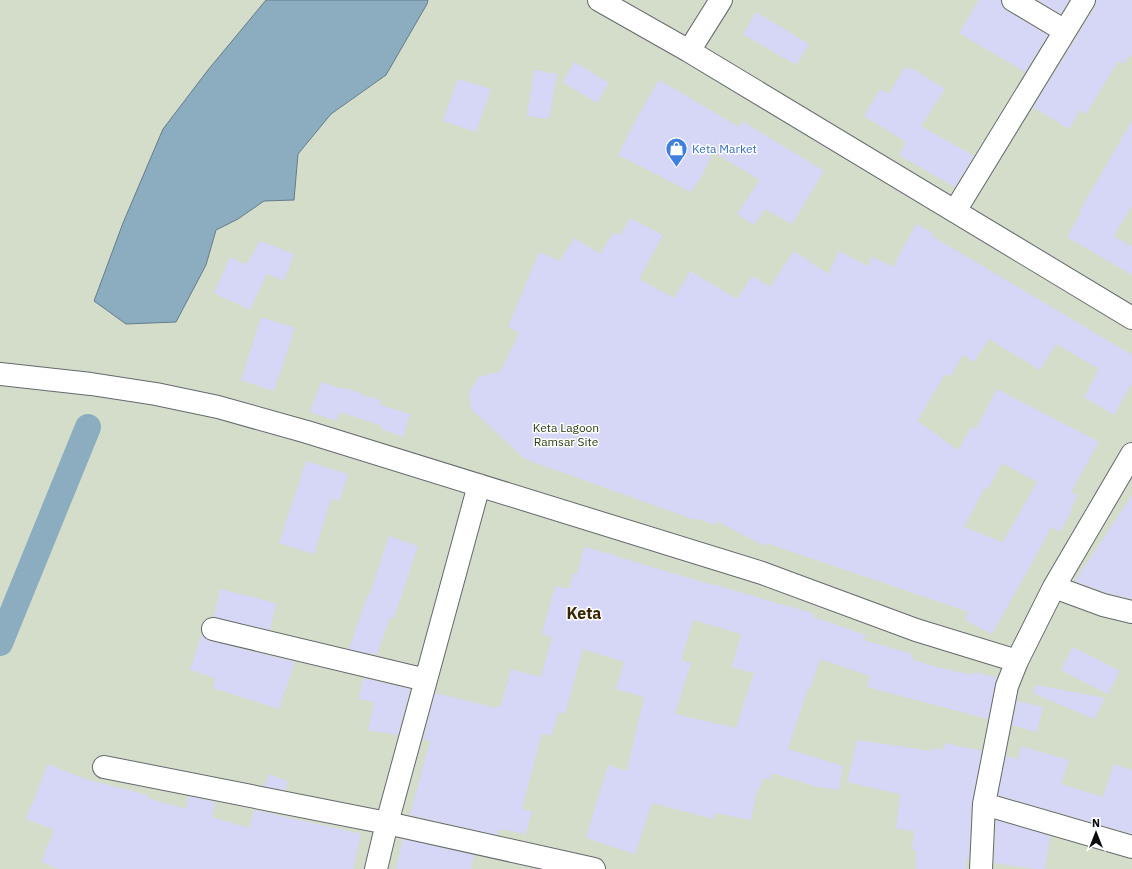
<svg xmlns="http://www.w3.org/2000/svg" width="1132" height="869" viewBox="0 0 1132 869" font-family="'IBM Plex Sans',sans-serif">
	<rect width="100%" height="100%" fill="#edf1f6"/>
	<!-- green -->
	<path fill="#d3ddca" d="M 0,0 L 1132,0 L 1132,869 L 0,869 Z"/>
	<!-- water -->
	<path fill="#8cacbf" stroke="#657c8a" d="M 266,0 L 428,0 L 427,4 L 386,75 L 331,114 L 298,154 L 294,200 L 264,201 L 238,219 L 216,230 L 206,265 L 176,322 L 126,324 L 94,301 L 123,223 L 163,129 L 208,70 Z"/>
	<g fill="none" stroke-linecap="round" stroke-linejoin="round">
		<!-- canal -->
		<path stroke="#8cacbf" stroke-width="26" d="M 0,643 L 88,427"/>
	</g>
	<!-- building -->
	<path fill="#d6d7f7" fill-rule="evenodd" d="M 979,0 L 1001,0 L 1002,6 L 1007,11 L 1048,35 L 1025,72 L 959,33 Z
		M 1037,0 L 1069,0 L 1061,14 Z
		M 1096,0 L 1132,0 L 1132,54 L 1123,64 L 1119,60 L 1086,114 L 1080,110 L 1069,129 L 1033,107 L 1095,7 Z
		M 756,12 L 809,44 L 796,65 L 743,34 Z
		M 574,62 L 609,83 L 597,103 L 563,82 Z
		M 905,67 L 909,70 L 910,67 L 945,89 L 921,126 L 974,156 L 955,187 L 899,155 L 906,142 L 864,116 L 880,89 L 889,94 Z
		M 534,70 L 557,74 L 549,119 L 527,116 Z
		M 458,79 L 491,89 L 476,132 L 443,121 Z
		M 659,80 L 739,127 L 742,121 L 824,171 L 792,224 L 765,209 L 754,225 L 737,214 L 760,180 L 713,152 L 701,177 L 691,192 L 618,155 L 639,114 Z
		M 1132,121 L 1132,205 L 1114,236 L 1132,247 L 1132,275 L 1067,237 L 1082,211 L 1080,210 Z
		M 630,218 L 663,235 L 639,279 L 674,298 L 690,271 L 737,299 L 752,276 L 770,287 L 794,251 L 828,274 L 839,251 L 868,266 L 872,257 L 893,267 L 916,224 L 933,233 L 932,236 L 1132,355 L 1132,383 L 1114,415 L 1084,397 L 1099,369 L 1056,344 L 1040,370 L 989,339 L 974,362 L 963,355 L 950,377 L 945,374 L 917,421 L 958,450 L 971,427 L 976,429 L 997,389 L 1099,442 L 1071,492 L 1078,495 L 1070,510 L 1072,511 L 1060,532 L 1052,527 L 992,634 L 965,620 L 969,612 L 766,543 L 764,546 L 717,521 L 715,525 L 696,518 L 695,520 L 525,459 L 471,409 L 469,392 L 479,377 L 501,371 L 519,333 L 508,327 L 539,252 L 560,261 L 574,238 L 600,254 L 614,232 L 620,236 ZM 1002,463 L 1037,482 L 1003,542 L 964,527 L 985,487 L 988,489 Z
		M 260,241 L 294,254 L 284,281 L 267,274 L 250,310 L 214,293 L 230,257 L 246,265 Z
		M 261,317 L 295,328 L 274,391 L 241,380 Z
		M 321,382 L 343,389 L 344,388 L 361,393 L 361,395 L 381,400 L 380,405 L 410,414 L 403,437 L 381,429 L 382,426 L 340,412 L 337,421 L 310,412 Z
		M 306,461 L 348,474 L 339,501 L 331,499 L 314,554 L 279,543 Z
		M 1132,495 L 1132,599 L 1107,593 L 1075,581 Z
		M 389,536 L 418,546 L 394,618 L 390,617 L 377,655 L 349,649 L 368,594 L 370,594 Z
		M 584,547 L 619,556 L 618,557 L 713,585 L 713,584 L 790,607 L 790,606 L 814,614 L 813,617 L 866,635 L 864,640 L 912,654 L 911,659 L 937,667 L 973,675 L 974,672 L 997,677 L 988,719 L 867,687 L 870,676 L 820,659 L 810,689 L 808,688 L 788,749 L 843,766 L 839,790 L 814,786 L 772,773 L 770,780 L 763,778 L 759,790 L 757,789 L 751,820 L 715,813 L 714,819 L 652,803 L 635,854 L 586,838 L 608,765 L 627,771 L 644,697 L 616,689 L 624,662 L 583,649 L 565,714 L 559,712 L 551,736 L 542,733 L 522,809 L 532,811 L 526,834 L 499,829 L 497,835 L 410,815 L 430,741 L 423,740 L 435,693 L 497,708 L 498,705 L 501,706 L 511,669 L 541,677 L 552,637 L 542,634 L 555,586 L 569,589 L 573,573 L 577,574 ZM 693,620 L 741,634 L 732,667 L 754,673 L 736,728 L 675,714 L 691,663 L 681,660 Z
		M 220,589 L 276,603 L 270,630 L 214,617 Z
		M 202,634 L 205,638 L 210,641 L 295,662 L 279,709 L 213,688 L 215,678 L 190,670 Z
		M 1073,647 L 1120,671 L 1108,694 L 1061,670 Z
		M 363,678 L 410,689 L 398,735 L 368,730 L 374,702 L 359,699 Z
		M 1036,685 L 1105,698 L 1094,719 L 1033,693 Z
		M 1017,701 L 1043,707 L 1037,732 L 1012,725 Z
		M 857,740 L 932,751 L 933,748 L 943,750 L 945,743 L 982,751 L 972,802 L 969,859 L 966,859 L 966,869 L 916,869 L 916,850 L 912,850 L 914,831 L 896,829 L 900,794 L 847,782 Z
		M 1021,746 L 1069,760 L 1061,784 L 1103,797 L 1114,764 L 1132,770 L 1132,834 L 998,795 L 1006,756 L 1018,759 Z
		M 48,764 L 85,779 L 148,795 L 147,798 L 186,809 L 188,796 L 215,802 L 212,817 L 249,828 L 254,810 L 255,810 L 361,834 L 353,869 L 59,869 L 41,862 L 54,830 L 26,819 Z
		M 269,774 L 288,781 L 285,790 L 264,786 Z
		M 996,820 L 1050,836 L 1045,869 L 1036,869 L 994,863 Z
		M 403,839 L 474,855 L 471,869 L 396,869 Z"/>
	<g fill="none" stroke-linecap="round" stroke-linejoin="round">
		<defs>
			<path id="minor" d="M 599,0 L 689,51 L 1132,318
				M 1013,0 L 1065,31
				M 689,51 L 721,0
				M 955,211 L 1084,0
				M 0,374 L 91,384 L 156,394 L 218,407 L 307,432 L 762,573 L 916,630 L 1017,661
				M 1054,587 L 1103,605 L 1132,612
				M 213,629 L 426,680
				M 104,767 L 387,823 L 594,869
				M 984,804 L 1132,847
				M 376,869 L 387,823 L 479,485
				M 981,869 L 984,804 L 1007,686 L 1017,661 L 1054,587 L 1132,454"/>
		</defs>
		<!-- minor casing -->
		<use href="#minor" stroke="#65686d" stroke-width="24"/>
		<!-- minor -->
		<use href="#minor" stroke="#fff" stroke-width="22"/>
	</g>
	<!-- icons -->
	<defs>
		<symbol id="shop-pin" viewBox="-11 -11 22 30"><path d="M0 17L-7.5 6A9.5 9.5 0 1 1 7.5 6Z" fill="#3f7fe0" stroke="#fdfeff"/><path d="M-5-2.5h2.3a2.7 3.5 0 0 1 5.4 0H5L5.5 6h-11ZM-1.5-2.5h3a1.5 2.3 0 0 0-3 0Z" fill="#fff"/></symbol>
	</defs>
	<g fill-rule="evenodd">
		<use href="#shop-pin" x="664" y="136" width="25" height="34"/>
	</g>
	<g text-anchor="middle" stroke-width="3" stroke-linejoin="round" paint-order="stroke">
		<!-- shop labels -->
		<g font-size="12" fill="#366cbe" stroke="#fdfeff" text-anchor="start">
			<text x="692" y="153">Keta Market</text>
		</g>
		<!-- park labels -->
		<g font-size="12" fill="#2a3d0f" stroke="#fdfeff">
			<text x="566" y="432">Keta Lagoon<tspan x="566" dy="14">Ramsar Site</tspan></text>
		</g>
		<!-- district labels -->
		<g font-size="16" font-weight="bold" fill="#3b2400" stroke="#fdfeff">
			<text x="584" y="619">Keta</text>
		</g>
	</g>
	<!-- north arrow -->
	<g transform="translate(1096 833)" stroke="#fdfeff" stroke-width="3" paint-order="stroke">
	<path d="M0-3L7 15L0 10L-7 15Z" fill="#0a0b0d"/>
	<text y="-6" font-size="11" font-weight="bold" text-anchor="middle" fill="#0a0b0d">N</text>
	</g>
</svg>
